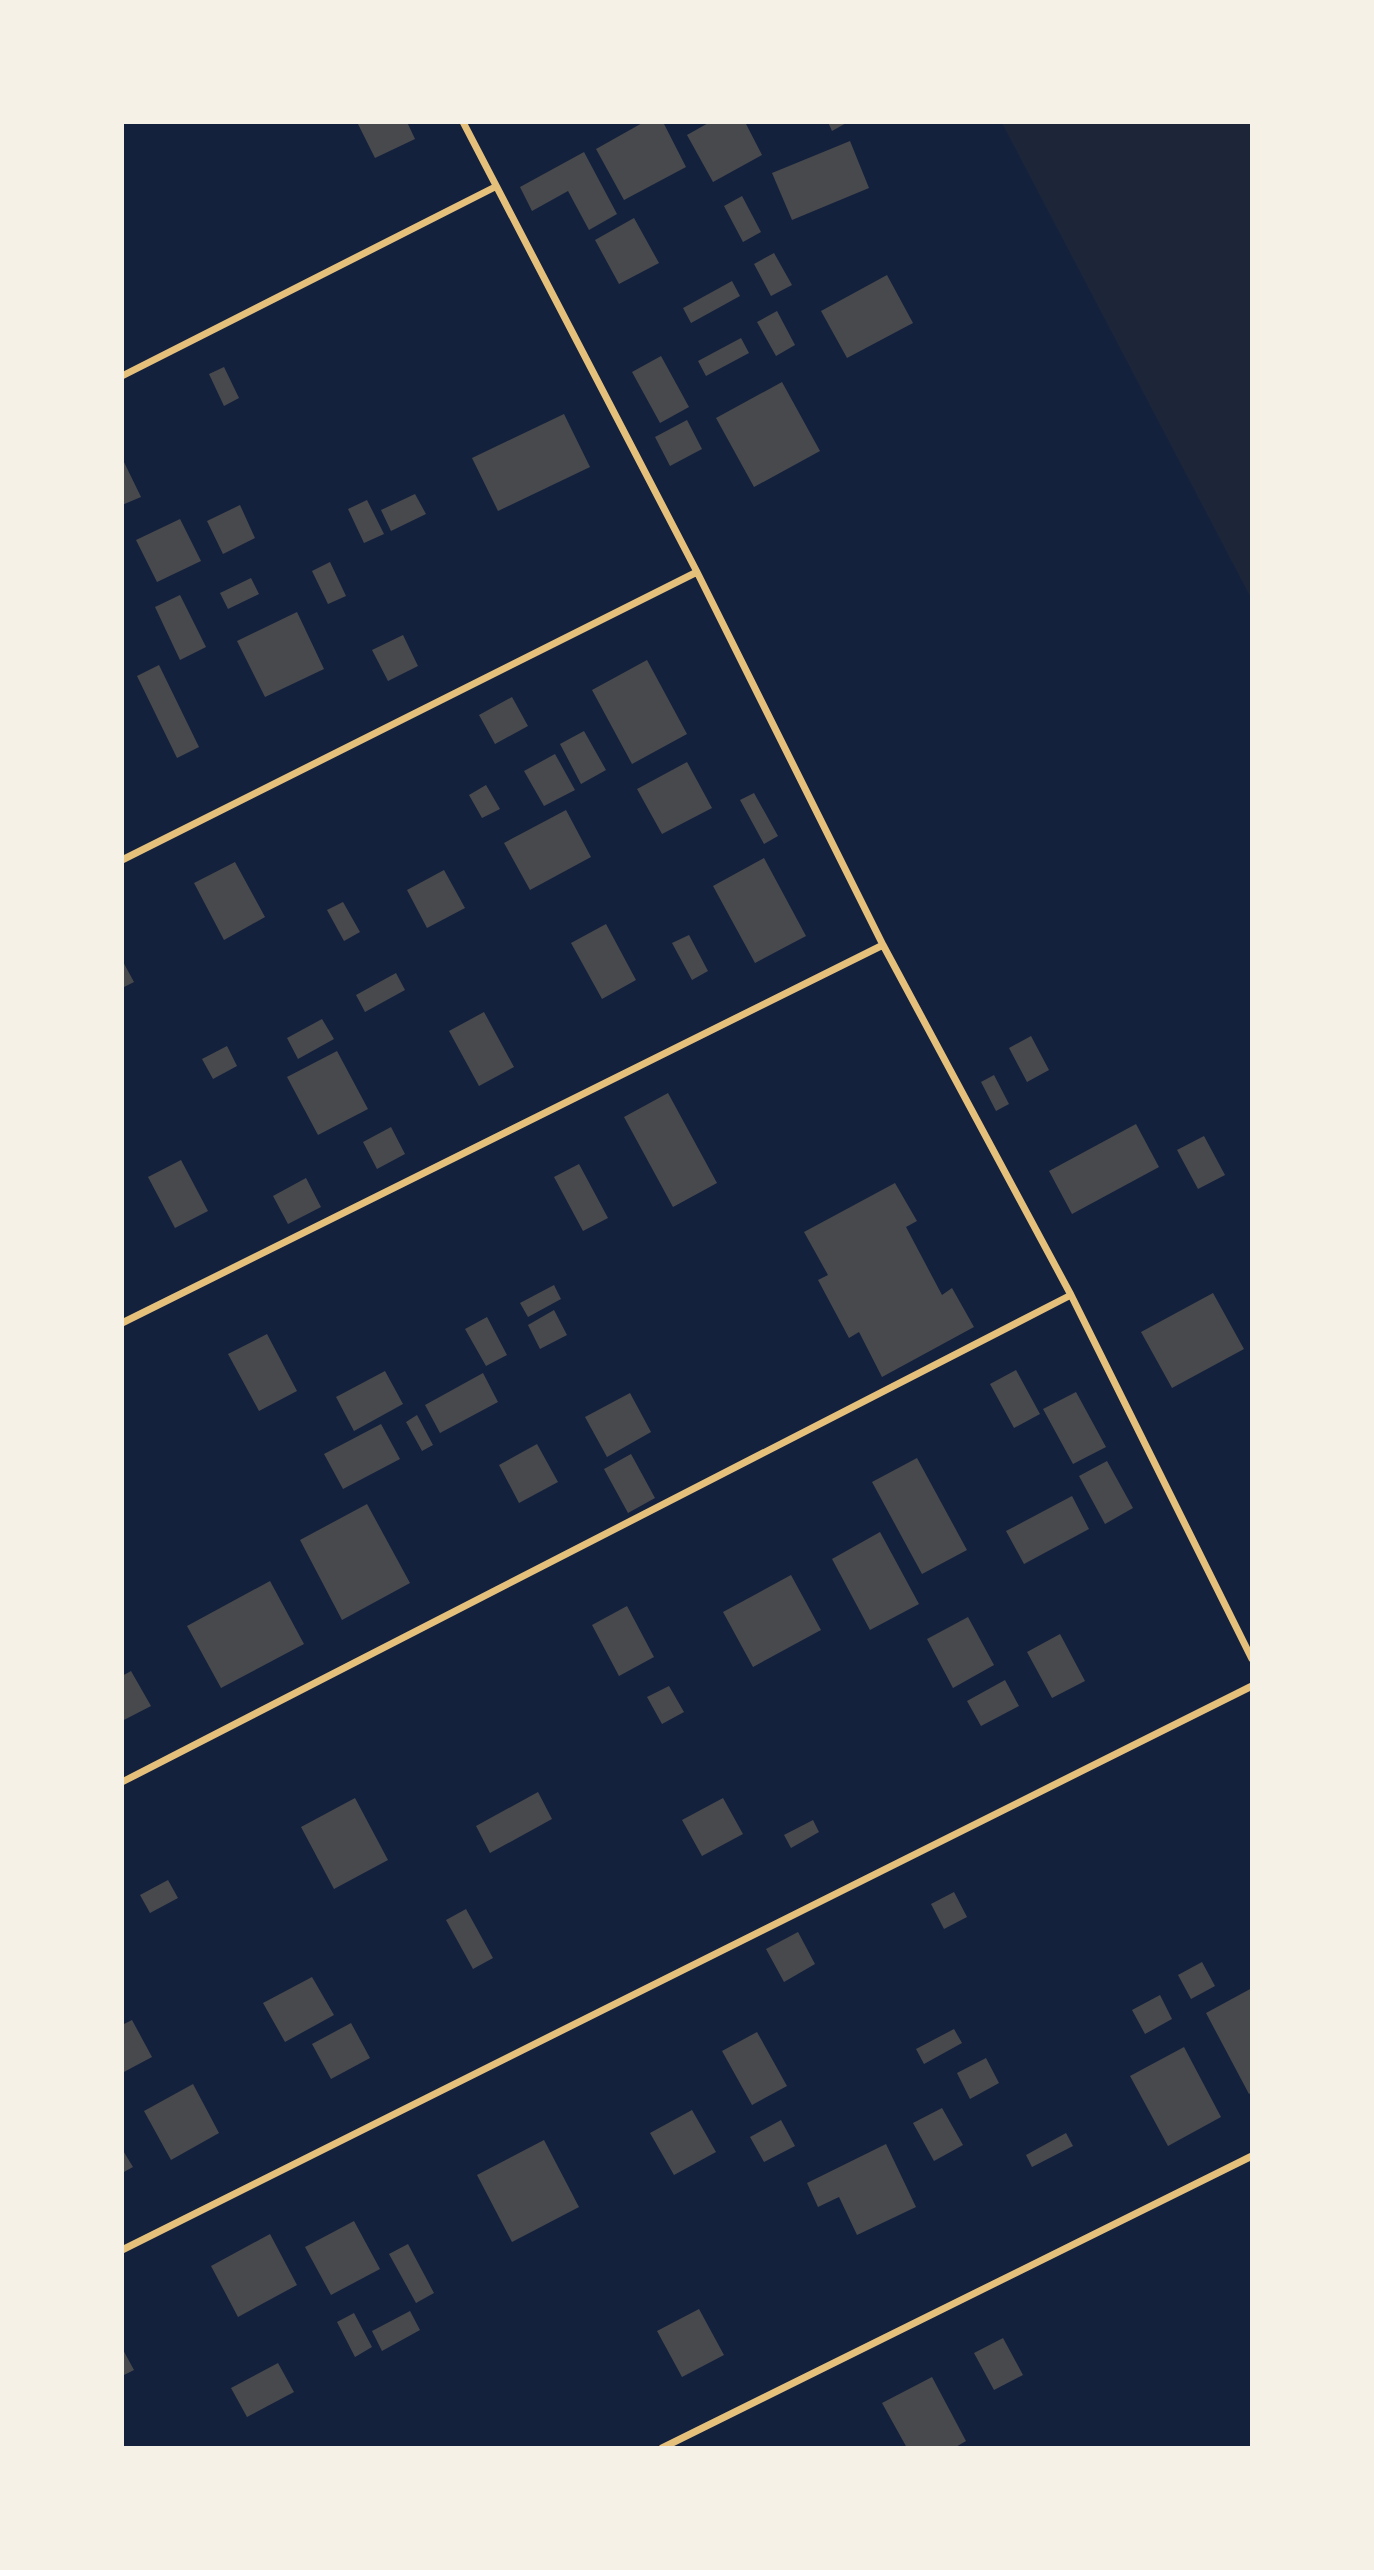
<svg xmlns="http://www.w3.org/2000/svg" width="1374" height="2570" viewBox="0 0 1374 2570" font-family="Inter,sans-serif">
	<rect width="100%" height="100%" fill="#14213d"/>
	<!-- green -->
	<path fill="#1d2539" d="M 1002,123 L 1251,123 L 1251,598 Z"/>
	<!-- building -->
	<path fill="#48494c" d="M 357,122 L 407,122 L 415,139 L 375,158 Z
		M 644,122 L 663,122 L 686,167 L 624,200 L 596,149 Z
		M 710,122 L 745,122 L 762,155 L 713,182 L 687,135 Z
		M 828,122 L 848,122 L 832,131 Z
		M 850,141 L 869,188 L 792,220 L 772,173 Z
		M 584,152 L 617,214 L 589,230 L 568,191 L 532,211 L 520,187 Z
		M 742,196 L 761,232 L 743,242 L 724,206 Z
		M 634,218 L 659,263 L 619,284 L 595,240 Z
		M 774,253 L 792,285 L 771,296 L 754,264 Z
		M 887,275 L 913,323 L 847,358 L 821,311 Z
		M 732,281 L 740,296 L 691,323 L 683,308 Z
		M 777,311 L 795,345 L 776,356 L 757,322 Z
		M 741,338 L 749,353 L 706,376 L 698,361 Z
		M 661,356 L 689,407 L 660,423 L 632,372 Z
		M 224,367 L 239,398 L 224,406 L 209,374 Z
		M 782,382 L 820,451 L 754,487 L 716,418 Z
		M 564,414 L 590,467 L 498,511 L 472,458 Z
		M 687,420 L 702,449 L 670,466 L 655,437 Z
		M 122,458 L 141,497 L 122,505 Z
		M 415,494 L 426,514 L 391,531 L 381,510 Z
		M 367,500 L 384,534 L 364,543 L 348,509 Z
		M 240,505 L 255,538 L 223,554 L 207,521 Z
		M 180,519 L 201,561 L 157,582 L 136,540 Z
		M 330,562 L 346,596 L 328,604 L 312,571 Z
		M 251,578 L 259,594 L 228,609 L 220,593 Z
		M 180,595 L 206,647 L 180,660 L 155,607 Z
		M 297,612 L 324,669 L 265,697 L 237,641 Z
		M 403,635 L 418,666 L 388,681 L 372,650 Z
		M 647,660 L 687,734 L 632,764 L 592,690 Z
		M 159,665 L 199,747 L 177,758 L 137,676 Z
		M 512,697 L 528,726 L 495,744 L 479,715 Z
		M 584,731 L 606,770 L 581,784 L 560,744 Z
		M 555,754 L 575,790 L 544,806 L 524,771 Z
		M 687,762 L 712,808 L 662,834 L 637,789 Z
		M 486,785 L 500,809 L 482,818 L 469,795 Z
		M 754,793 L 778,836 L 764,844 L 740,800 Z
		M 566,810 L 591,857 L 530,890 L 504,843 Z
		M 764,858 L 806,936 L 755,963 L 713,886 Z
		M 235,862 L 265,917 L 224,940 L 194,883 Z
		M 444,870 L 465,908 L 427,928 L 407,890 Z
		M 343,902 L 360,932 L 344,941 L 327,910 Z
		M 606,924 L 636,980 L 602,999 L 571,943 Z
		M 689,935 L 708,971 L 692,980 L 672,943 Z
		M 122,960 L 134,982 L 122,988 Z
		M 396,973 L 405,990 L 365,1012 L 356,995 Z
		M 484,1012 L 514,1067 L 479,1086 L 449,1031 Z
		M 322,1019 L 334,1039 L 298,1059 L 287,1038 Z
		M 1031,1036 L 1049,1070 L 1027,1082 L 1009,1048 Z
		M 227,1046 L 237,1066 L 213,1079 L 202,1059 Z
		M 337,1051 L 368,1109 L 318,1135 L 287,1077 Z
		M 994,1075 L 1009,1104 L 996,1111 L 981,1082 Z
		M 668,1093 L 717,1183 L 673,1207 L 624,1117 Z
		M 1136,1124 L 1159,1167 L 1072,1214 L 1049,1171 Z
		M 391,1127 L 405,1154 L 377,1169 L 363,1142 Z
		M 1204,1136 L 1225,1175 L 1198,1189 L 1177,1150 Z
		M 181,1160 L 208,1211 L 175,1228 L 148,1177 Z
		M 579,1164 L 608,1218 L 583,1231 L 554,1177 Z
		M 306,1178 L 321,1207 L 288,1224 L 273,1196 Z
		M 895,1183 L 917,1221 L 906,1227 L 942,1295 L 952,1288 L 974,1327 L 882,1377 L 859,1332 L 849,1338 L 818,1280 L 828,1275 L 804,1232 Z
		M 554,1285 L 561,1299 L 528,1317 L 520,1303 Z
		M 1213,1293 L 1244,1349 L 1172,1388 L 1141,1332 Z
		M 554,1310 L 567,1335 L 540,1349 L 528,1325 Z
		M 487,1317 L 507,1355 L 486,1366 L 465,1329 Z
		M 267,1334 L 297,1391 L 259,1411 L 228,1354 Z
		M 1016,1370 L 1040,1414 L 1014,1428 L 990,1384 Z
		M 385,1371 L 403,1404 L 354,1431 L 336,1397 Z
		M 483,1373 L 498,1402 L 440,1433 L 425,1405 Z
		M 1076,1392 L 1106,1447 L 1073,1464 L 1043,1409 Z
		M 630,1393 L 651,1432 L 607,1457 L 585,1417 Z
		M 417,1415 L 433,1445 L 422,1451 L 406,1422 Z
		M 381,1424 L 400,1459 L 343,1489 L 324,1454 Z
		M 537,1444 L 558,1482 L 519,1503 L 499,1465 Z
		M 631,1454 L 655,1498 L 628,1513 L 604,1469 Z
		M 917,1458 L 967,1550 L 922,1574 L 872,1482 Z
		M 1107,1461 L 1133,1508 L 1105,1524 L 1079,1476 Z
		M 1072,1496 L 1089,1529 L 1024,1564 L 1006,1531 Z
		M 367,1504 L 410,1583 L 342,1620 L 300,1540 Z
		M 880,1532 L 919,1604 L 870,1630 L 832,1559 Z
		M 791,1575 L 821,1630 L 753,1667 L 723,1612 Z
		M 270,1581 L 304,1644 L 221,1688 L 187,1626 Z
		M 627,1606 L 654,1657 L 619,1676 L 592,1625 Z
		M 968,1617 L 994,1665 L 953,1688 L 927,1639 Z
		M 1060,1634 L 1085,1681 L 1052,1698 L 1027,1652 Z
		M 131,1671 L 151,1706 L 122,1721 L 122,1676 Z
		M 1005,1680 L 1019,1706 L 981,1726 L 967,1701 Z
		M 669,1686 L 684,1712 L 662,1724 L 647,1697 Z
		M 538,1792 L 552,1819 L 490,1853 L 476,1826 Z
		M 355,1798 L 388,1860 L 334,1889 L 301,1827 Z
		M 723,1798 L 743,1834 L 702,1856 L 682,1820 Z
		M 813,1820 L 819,1832 L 791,1848 L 784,1835 Z
		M 168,1880 L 178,1898 L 150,1913 L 140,1895 Z
		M 954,1892 L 967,1917 L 944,1929 L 931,1904 Z
		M 466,1909 L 493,1958 L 473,1969 L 446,1920 Z
		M 798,1932 L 815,1964 L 784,1982 L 766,1949 Z
		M 1202,1962 L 1215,1986 L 1191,1999 L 1178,1975 Z
		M 312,1977 L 334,2015 L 285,2042 L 263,2003 Z
		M 1252,1988 L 1252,2092 L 1249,2094 L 1206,2013 Z
		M 1160,1995 L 1172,2019 L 1145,2034 L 1132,2010 Z
		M 132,2020 L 152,2057 L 122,2073 L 122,2025 Z
		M 351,2023 L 370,2058 L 331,2079 L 312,2044 Z
		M 954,2029 L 962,2043 L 924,2064 L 916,2049 Z
		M 757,2032 L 787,2086 L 752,2105 L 722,2051 Z
		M 1184,2047 L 1221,2117 L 1168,2146 L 1130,2076 Z
		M 986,2058 L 999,2083 L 970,2099 L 957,2073 Z
		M 193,2084 L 219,2133 L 171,2160 L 144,2111 Z
		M 942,2108 L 963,2145 L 934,2161 L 913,2123 Z
		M 692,2110 L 716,2152 L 674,2175 L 650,2133 Z
		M 781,2120 L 795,2146 L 764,2162 L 750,2137 Z
		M 1066,2133 L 1073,2146 L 1032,2167 L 1026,2155 Z
		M 544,2140 L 579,2207 L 512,2242 L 477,2175 Z
		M 886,2144 L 916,2207 L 857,2235 L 839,2197 L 818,2207 L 807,2183 Z
		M 122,2149 L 133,2167 L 122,2173 Z
		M 354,2221 L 380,2269 L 331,2295 L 305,2247 Z
		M 270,2234 L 297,2285 L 238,2317 L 211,2266 Z
		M 408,2244 L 434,2293 L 416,2303 L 389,2254 Z
		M 699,2309 L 724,2355 L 682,2377 L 657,2331 Z
		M 410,2311 L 420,2330 L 382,2351 L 372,2331 Z
		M 354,2313 L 372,2347 L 355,2357 L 337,2322 Z
		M 1003,2338 L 1023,2375 L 994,2390 L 974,2353 Z
		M 122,2348 L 134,2370 L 122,2376 Z
		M 278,2363 L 294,2392 L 247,2417 L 231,2388 Z
		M 932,2377 L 966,2441 L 954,2448 L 907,2448 L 882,2403 Z"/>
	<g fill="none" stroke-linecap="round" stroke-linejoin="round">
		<!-- minor -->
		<path stroke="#e5c07b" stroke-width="7" d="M 463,122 L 697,572 L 883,945 L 1071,1295 L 1252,1659
			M 122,376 L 495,187
			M 122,860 L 697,572
			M 122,1323 L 883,945
			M 122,1782 L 1071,1295
			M 122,2250 L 1252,1686
			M 662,2448 L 1252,2156"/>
	</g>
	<!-- border -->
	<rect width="1374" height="2570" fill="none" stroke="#f6f1e7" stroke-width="248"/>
</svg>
